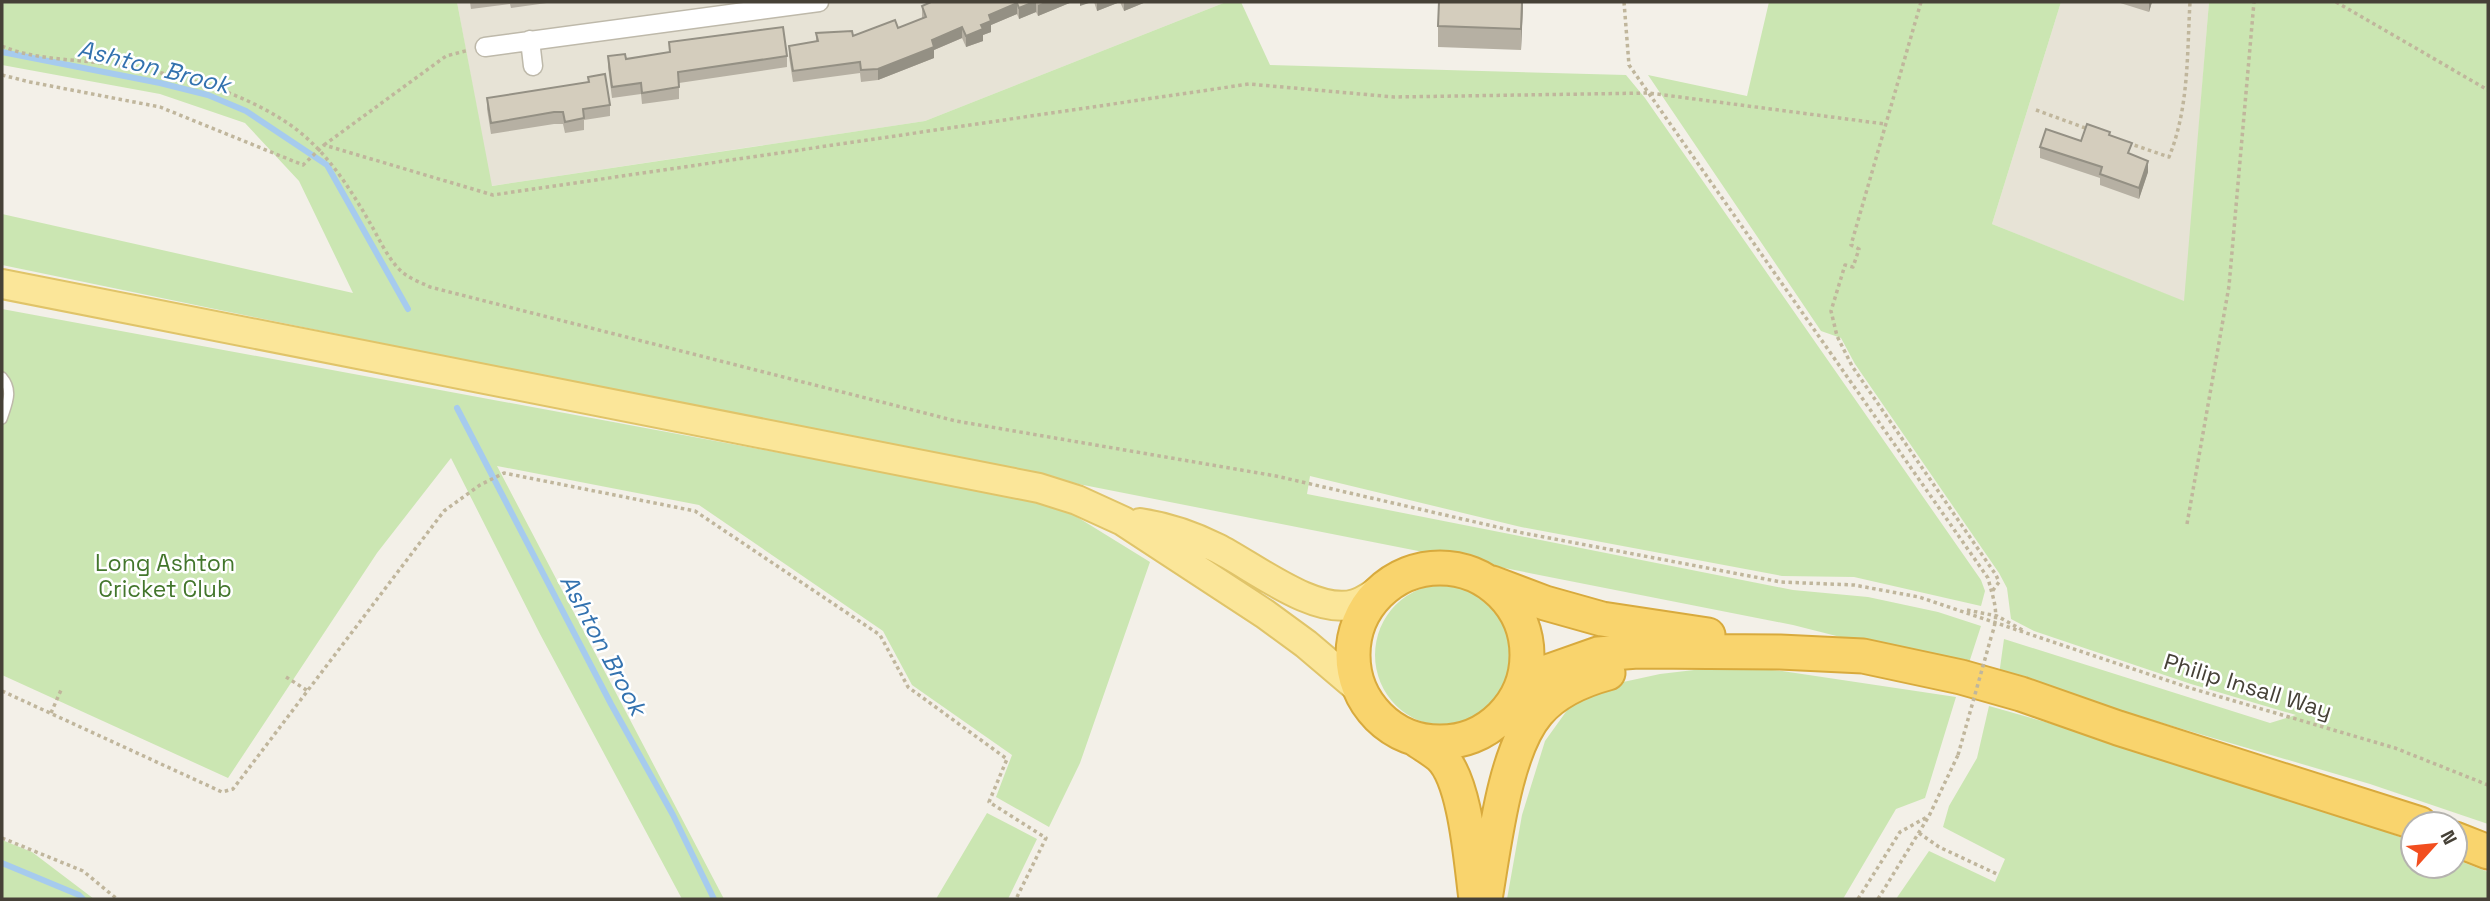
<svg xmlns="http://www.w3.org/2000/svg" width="2490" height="901" viewBox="0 0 2490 901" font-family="'Space Grotesk',sans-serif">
	<rect width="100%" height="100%" fill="#f3f0e8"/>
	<!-- residential -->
	<path fill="#e7e3d6" d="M 457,2 L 1226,2 L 925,121 L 491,186 Z
		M 2061,2 L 2209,2 L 2185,302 L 1992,224 Z"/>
	<!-- green -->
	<path fill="#cbe6b2" d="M 2,2 L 457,2 L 492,186 L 925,121 L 1226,2 L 1241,2 L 1270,65 L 1626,75 L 1645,98 L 1981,580 L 1985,591 L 1981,606 L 1854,577 L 1782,576 L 1521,527 L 1310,476 L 1307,494 L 1793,590 L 1868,597 L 1938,612 L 1981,626 L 1967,669 L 1793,625 L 719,413 L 2,265 L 2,214 L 353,293 L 299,181 L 245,123 L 160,94 L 2,65 Z
		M 1769,2 L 2061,2 L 1992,224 L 2184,301 L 2209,2 L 2488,2 L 2488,824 L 2370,784 L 1999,675 L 2004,639 L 2270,723 L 2296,715 L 2191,684 L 2034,631 L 2011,619 L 2007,588 L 1999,573 L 1855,364 L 1841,338 L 1821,331 L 1648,75 L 1747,96 Z
		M 2,309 L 1056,504 L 1150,562 L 1080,763 L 1049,827 L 996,797 L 1012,755 L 912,685 L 883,631 L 699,505 L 497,466 L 724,899 L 682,899 L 540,634 L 451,458 L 377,553 L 228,778 L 2,675 Z
		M1375 655a71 71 0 1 1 142 0a71 71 0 1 1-142 0Z
		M 1728,666 L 1782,671 L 1956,697 L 1925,798 L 1896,809 L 1843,899 L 1507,899 L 1522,815 L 1545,741 L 1573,702 L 1614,684 L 1660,674 Z
		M 1989,706 L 2130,746 L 2299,799 L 2413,842 L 2413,866 L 2455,866 L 2455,859 L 2488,872 L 2488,899 L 1896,899 L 1929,851 L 1995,882 L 2005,859 L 1943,827 L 1949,806 L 1977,758 Z
		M 987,813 L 1037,839 L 1008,899 L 936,899 Z
		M 2,840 L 32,852 L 94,899 L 2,899 Z"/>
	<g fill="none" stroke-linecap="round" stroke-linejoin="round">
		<!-- stream -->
		<path stroke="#a6cbee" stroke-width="6" d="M 2,52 L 160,83 L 208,95 L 246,111 L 327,165 L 408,309
			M 457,408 L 611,704 L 673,815 L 714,899
			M 2,863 L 79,895 L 83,899"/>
		<defs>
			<path id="lane" d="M 2,377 C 14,391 7,403 2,419"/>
			<path id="street" d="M 530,40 L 533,66
				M 485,47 L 819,2"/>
			<path id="primary" d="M 2,284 L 1039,488 L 1077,500 L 1123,521 L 1265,614 L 1306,644 L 1359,689
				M 1140,523 C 1167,527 1193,536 1217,548 C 1253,566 1315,616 1355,604 C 1369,600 1384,586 1396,578"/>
			<path id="highway" d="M1353 655a87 87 0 1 1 174 0a87 87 0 1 1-174 0Z
				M 1492,583 L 1545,603 L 1602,619 L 1708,635
				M 1524,680 L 1598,654 L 1638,651 L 1780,652 L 1863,656 L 1961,677 L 2021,694 L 2118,728 L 2420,824
				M 1417,740 C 1424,745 1433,750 1440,756 C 1466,780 1471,863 1476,899
				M 2455,839 L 2488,852
				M 1485,899 C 1494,848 1504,751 1538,712 C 1556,691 1582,680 1608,673"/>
		</defs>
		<!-- lane casing -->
		<use href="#lane" stroke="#beb9aa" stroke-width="12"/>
		<!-- street casing -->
		<use href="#street" stroke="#beb9aa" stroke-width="21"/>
		<!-- primary casing -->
		<use href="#primary" stroke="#e0c469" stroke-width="32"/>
		<!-- highway casing -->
		<use href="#highway" stroke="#d8aa3d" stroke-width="37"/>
		<!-- path -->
		<path stroke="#c0b69c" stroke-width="3.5" stroke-dasharray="3.5 3.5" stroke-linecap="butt" d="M 1624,2 L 1629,65 L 1988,578 C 1993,599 2000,612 1992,634
			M 1921,2 L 1851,245 L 1859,249 L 1853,267 L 1845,265 L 1831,311 L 1837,336 L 1852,366 L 1996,575 L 1999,582 L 1991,593
			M 2336,2 L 2488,90
			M 2,46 C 32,59 68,59 101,63 C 165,71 231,86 286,122 C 324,147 348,185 370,223 C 380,240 390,264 406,275 C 413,280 422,283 430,287 L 956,421 L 1276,476 L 1523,533 L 1781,582 L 1854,585 L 1919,597 L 2190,688 L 2395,748 L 2488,785
			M 2,75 L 30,82 L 160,107 L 303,165 L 324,145 L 493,195 L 1249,84 L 1394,97 L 1649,93 L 1885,124
			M 2036,110 L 2088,129
			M 2128,143 L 2169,157 C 2189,108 2187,54 2190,2
			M 324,145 L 446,56 L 469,50
			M 2187,524 L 2229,286 L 2254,2
			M 1967,610 L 1997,616 L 2024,631
			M 286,677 L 308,691
			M 2,691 L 222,792 L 233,789 L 444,511 L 480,485 L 504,473 L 695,511 L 880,635 L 908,687 L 1007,759 L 989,802 L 1046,838 L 1016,899
			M 51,713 L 61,690
			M 1919,833 L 1939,847 L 1999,875
			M 2,838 L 83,871 L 117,899
			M 1858,899 L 1900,832 L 1927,817
			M 1878,899 L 1929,816 L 1958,755"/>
		<!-- lane -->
		<use href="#lane" stroke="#fff" stroke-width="9"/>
		<!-- street -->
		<use href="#street" stroke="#fff" stroke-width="18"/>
		<!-- primary -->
		<use href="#primary" stroke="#fbe699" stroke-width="28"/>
		<!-- highway -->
		<use href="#highway" stroke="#f9d46d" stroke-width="33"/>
		<!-- path-bridge -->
		<path stroke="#c0b69c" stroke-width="3.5" stroke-dasharray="3.5 3.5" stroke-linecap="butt" d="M 1958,755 L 1992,634"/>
	</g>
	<!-- wall -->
	<path fill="#b6b0a3" d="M 470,2 L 554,2 L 511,8 L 510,4 L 471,9 Z
		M 931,2 L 1072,2 L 1038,16 L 1036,12 L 1019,19 L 1017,14 L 991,25 L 991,32 L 983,35 L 983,41 L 966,47 L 962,38 L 934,50 L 934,58 L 878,80 L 861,82 L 860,73 L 793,82 L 789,57 L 789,46 L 816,42 L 816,33 L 853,36 L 898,28 L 922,19 L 922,6 Z
		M 1094,2 L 1146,2 L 1124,11 L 1120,2 L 1097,11 Z
		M 1523,2 L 1521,50 L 1438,47 L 1438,26 Z
		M 2117,2 L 2152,2 L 2149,12 Z
		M 669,42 L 787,56 L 787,67 L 679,83 L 679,99 L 642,104 L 641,94 L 612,98 L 608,67 L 608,56 L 626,59 L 669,52 Z
		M 588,77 L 610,105 L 610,116 L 584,120 L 584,130 L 565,133 L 563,124 L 554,124 L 491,134 L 487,109 L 487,98 L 588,82 Z
		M 2110,135 L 2148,172 L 2139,199 L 2100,185 L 2100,178 L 2040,158 L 2040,147 Z"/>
	<!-- shaded-wall -->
	<path fill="#949084" d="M 1034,2 L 1036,2 L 1036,12 L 1019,19 L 1019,8 Z
		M 1045,2 L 1072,2 L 1038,16 L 1038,5 Z
		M 1080,2 L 1092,2 L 1080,6 Z
		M 1097,2 L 1120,2 L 1097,11 Z
		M 1124,2 L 1146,2 L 1124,11 Z
		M 1522,2 L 1523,2 L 1521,50 L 1521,29 Z
		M 2149,2 L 2152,2 L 2149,12 Z
		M 1017,3 L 1017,14 L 991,25 L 991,32 L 983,35 L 983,41 L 966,47 L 966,36 L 981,25 L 989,15 Z
		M 962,27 L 962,38 L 934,50 L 934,58 L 878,80 L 878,69 L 932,40 Z
		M 2148,161 L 2148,172 L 2139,199 L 2139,188 Z"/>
	<!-- building -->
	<path fill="#d4cdbd" stroke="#949084" stroke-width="2" d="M 931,2 L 1034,2 L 1019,8 L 1017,3 L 989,15 L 991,21 L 981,25 L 983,29 L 966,36 L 962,27 L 932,40 L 934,47 L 878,69 L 861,70 L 860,62 L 793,71 L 789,46 L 818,41 L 816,33 L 852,31 L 853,36 L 895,20 L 898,28 L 926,17 L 922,6 Z
		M 1439,2 L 1522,2 L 1521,29 L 1438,26 Z
		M 783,27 L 787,56 L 678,72 L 679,87 L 642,93 L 641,83 L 612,87 L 608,56 L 625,54 L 626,59 L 670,52 L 669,42 Z
		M 605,74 L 610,105 L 583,109 L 584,118 L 565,122 L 563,112 L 554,112 L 491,123 L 487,98 L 589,82 L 588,77 Z
		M 2087,124 L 2110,132 L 2109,135 L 2132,143 L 2128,153 L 2148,161 L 2139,188 L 2100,174 L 2102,167 L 2040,147 L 2046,129 L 2081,141 Z"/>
	<g text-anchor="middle" stroke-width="5" stroke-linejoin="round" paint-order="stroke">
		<!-- park labels -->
		<g font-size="23" fill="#43762c" stroke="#fff">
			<text x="165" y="571">Long Ashton<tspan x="165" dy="26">Cricket Club</tspan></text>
		</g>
		<!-- street labels -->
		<g font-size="23" fill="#464137" stroke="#fff">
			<text transform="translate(2248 686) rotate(17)" y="8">Philip Insall Way</text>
		</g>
		<!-- water labels -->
		<g font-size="24" font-style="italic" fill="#3372af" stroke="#fff">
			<text transform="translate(154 67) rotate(14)" y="8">Ashton Brook</text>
			<text transform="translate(603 645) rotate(62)" y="8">Ashton Brook</text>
		</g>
	</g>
	<!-- border -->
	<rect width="2490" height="901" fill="none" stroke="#464137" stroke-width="7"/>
	<!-- north arrow -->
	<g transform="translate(2434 845) rotate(63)"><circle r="33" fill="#ffffff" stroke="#b5b3af" stroke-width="2"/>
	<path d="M0-5L12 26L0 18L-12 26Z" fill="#f24e1f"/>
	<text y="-10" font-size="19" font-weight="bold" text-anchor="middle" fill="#464137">N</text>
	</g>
</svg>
